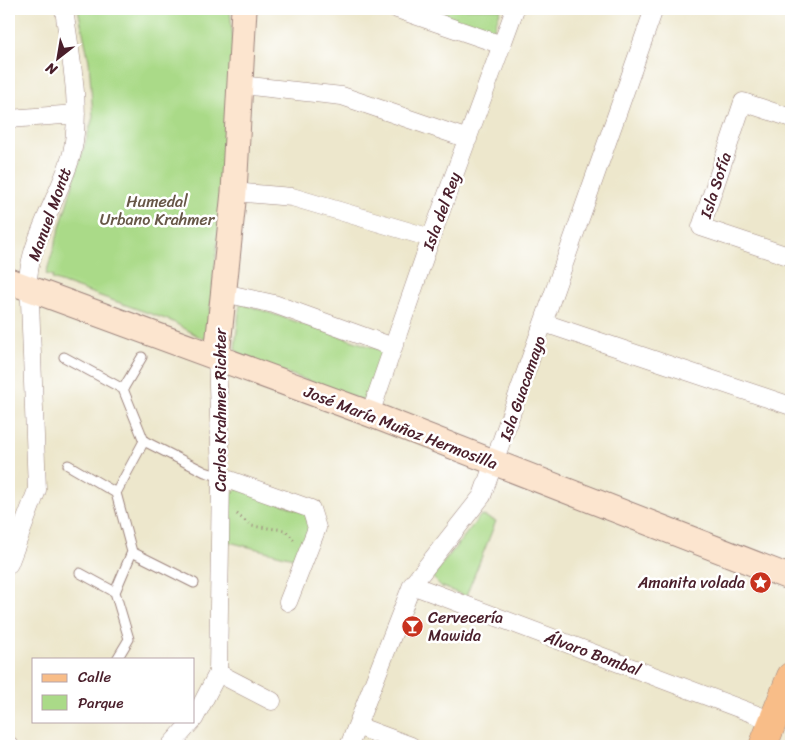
<svg xmlns="http://www.w3.org/2000/svg" width="800" height="755" viewBox="0 0 800 755" font-family="Sriracha,sans-serif">
	<rect width="100%" height="100%" fill="#fff"/>
	<filter id="ink" filterUnits="userSpaceOnUse"><feTurbulence type="fractalNoise" baseFrequency=".02" numOctaves="2"/><feDisplacementMap in="SourceGraphic" scale="10" xChannelSelector="R" yChannelSelector="G"/><feConvolveMatrix kernelMatrix="1 2 1 2 8 2 1 2 1" color-interpolation-filters="sRGB"/></filter>
	<filter id="wash" filterUnits="userSpaceOnUse"><feTurbulence type="fractalNoise" baseFrequency=".0096" numOctaves="4" result="noise"/><feDisplacementMap in="SourceGraphic" scale="20" xChannelSelector="R" yChannelSelector="G"/><feGaussianBlur stdDeviation="1.12" result="paint"/><feColorMatrix in="noise" values="0 0 0 0 0 0 0 0 0 0 0 0 0 0 0 0 0 1.4 0 .05"/><feComposite in="paint" operator="in"/></filter>
	<g filter="url(#wash)">
		<rect width="100%" height="100%" fill="#ede7cc"/>
		<!-- green -->
		<path fill="#aada88" stroke="#7a7c5a" d="M 78,9 L 230,9 L 236,70 L 207,341 L 171,321 L 52,279 L 53,276 L 46,274 L 93,117 L 89,61 Z
			M 416,9 L 501,9 L 492,34 Z
			M 240,303 L 384,351 L 369,397 L 361,400 L 243,357 L 235,349 Z
			M 239,488 L 306,513 L 310,532 L 301,560 L 229,542 L 231,493 Z
			M 481,515 L 496,521 L 466,596 L 442,587 L 432,577 Z"/>
	</g>
	<g filter="url(#ink)">
		<g fill="none" stroke-linecap="round" stroke-linejoin="round">
			<defs>
				<path id="lane" d="M 64,357 L 123,389 L 144,441 L 205,472 L 221,477
					M 123,389 L 142,357
					M 68,465 L 116,493 L 132,552 L 194,583
					M 116,493 L 144,441
					M 80,573 L 115,592
					M 117,659 L 129,639 L 115,592 L 132,552"/>
				<path id="street" d="M 397,9 L 502,45
					M 241,85 L 342,96 L 468,139
					M 791,118 L 743,102 L 701,227 L 791,257
					M 9,119 L 76,114
					M 234,192 L 292,197 L 431,238
					M 224,293 L 274,304 L 393,347
					M 544,323 L 791,406
					M 370,414 L 431,238 L 515,9
					M 221,477 L 311,509 L 317,528 L 288,602
					M 9,564 L 37,490 L 30,301 C 18,256 61,197 72,153 C 82,107 70,55 64,9
					M 412,585 L 773,721
					M 218,673 L 272,701
					M 194,719 L 218,673 L 221,477 L 217,355
					M 357,726 L 411,746
					M 9,745 L 10,746
					M 170,746 L 192,721
					M 349,746 L 412,585 L 482,496 L 654,9"/>
				<path id="secondary" d="M 9,281 L 370,414 L 791,578
					M 217,355 L 234,192 L 244,9"/>
				<path id="primary" d="M 763,746 L 791,676"/>
			</defs>
			<!-- lane casing -->
			<use href="#lane" stroke="#9c837c" stroke-width="11"/>
			<!-- street casing -->
			<use href="#street" stroke="#9c837c" stroke-width="19"/>
			<!-- secondary casing -->
			<use href="#secondary" stroke="#9c837c" stroke-width="27"/>
			<!-- primary casing -->
			<use href="#primary" stroke="#9c837c" stroke-width="29"/>
			<!-- path -->
			<path stroke="#9c837c" stroke-width="3" stroke-dasharray="1 4" stroke-linecap="butt" d="M 237,514 L 251,526 L 285,530 L 295,541"/>
			<!-- lane -->
			<use href="#lane" stroke="#fff" stroke-width="9"/>
			<!-- street -->
			<use href="#street" stroke="#fff" stroke-width="18"/>
			<!-- secondary -->
			<use href="#secondary" stroke="#fce5cf" stroke-width="25"/>
			<!-- primary -->
			<use href="#primary" stroke="#f8bd88" stroke-width="28"/>
		</g>
	</g>
	<!-- icons -->
	<defs>
		<symbol id="sight-disc" viewBox="-11 -11 22 22"><circle r="9.5" fill="#c8321e" stroke="#fff"/><path d="M0-6L1.8-2.2L6-1.7L2.9 1.2L3.7 5.4L0 3.3L-3.7 5.4L-2.9 1.2L-6-1.7L-1.8-2.2Z" fill="#fff"/></symbol>
		<symbol id="bar-disc" viewBox="-11 -11 22 22"><circle r="9.5" fill="#c8321e" stroke="#fff"/><path d="M-6-5H6L.8 .8V4.5H3.5V6h-7V4.5H-.8V.8Z" fill="#fff"/></symbol>
	</defs>
	<g fill-rule="evenodd">
		<use href="#sight-disc" x="748" y="570" width="25" height="25"/>
		<use href="#bar-disc" x="400" y="614" width="25" height="25"/>
	</g>
	<g text-anchor="middle" stroke-width="5" stroke-linejoin="round" paint-order="stroke">
		<!-- street labels -->
		<g font-size="16" fill="#4a1f2b" stroke="#fff">
			<text transform="translate(715 185) rotate(-72)" y="6">Isla Sofía</text>
			<text transform="translate(441 211) rotate(-70)" y="6">Isla del Rey</text>
			<text transform="translate(49 214) rotate(-70)" y="6">Manuel Montt</text>
			<text transform="translate(522 388) rotate(-71)" y="6">Isla Guacamayo</text>
			<text transform="translate(220 410) rotate(-90)" y="6">Carlos Krahmer Richter</text>
			<text transform="translate(401 427) rotate(21)" y="6">José María Muñoz Hermosilla</text>
			<text transform="translate(593 653) rotate(20)" y="6">Álvaro Bombal</text>
		</g>
		<!-- park labels -->
		<g font-size="16" fill="#675747" stroke="#fff">
			<text x="157" y="207">Humedal<tspan x="157" dy="18">Urbano Krahmer</tspan></text>
		</g>
		<!-- poi labels -->
		<g font-size="16" fill="#4a1f2b" stroke="#fff" text-anchor="end">
			<text x="745" y="588">Amanita volada</text>
			<text x="428" y="623" text-anchor="start">Cervecería<tspan x="428" dy="18">Mawida</tspan></text>
		</g>
	</g>
	<!-- margin -->
	<rect width="800" height="755" fill="none" stroke="#fff" stroke-width="30"/>
	<!-- legend -->
	<rect x="32" y="658" width="162" height="65" fill="#ffffff" stroke="#b7a5aa"/>
	<rect x="42" y="674" width="25" height="8" fill="#f8bd88" stroke="#b7a5aa"/>
	<text x="78" y="682" font-size="15" fill="#4a1f2b">Calle</text>
	<rect x="42" y="695" width="25" height="15" fill="#aada88" stroke="#b7a5aa"/>
	<text x="78" y="708" font-size="15" fill="#4a1f2b">Parque</text>
	<!-- north arrow -->
	<g transform="translate(58 58) rotate(211)" stroke="#ffffff" stroke-width="4" paint-order="stroke">
	<path d="M0-4L9 19L0 12L-9 19Z" fill="#4a1f2b"/>
	<text y="-8" font-size="14" font-weight="bold" text-anchor="middle" fill="#4a1f2b">N</text>
	</g>
</svg>
